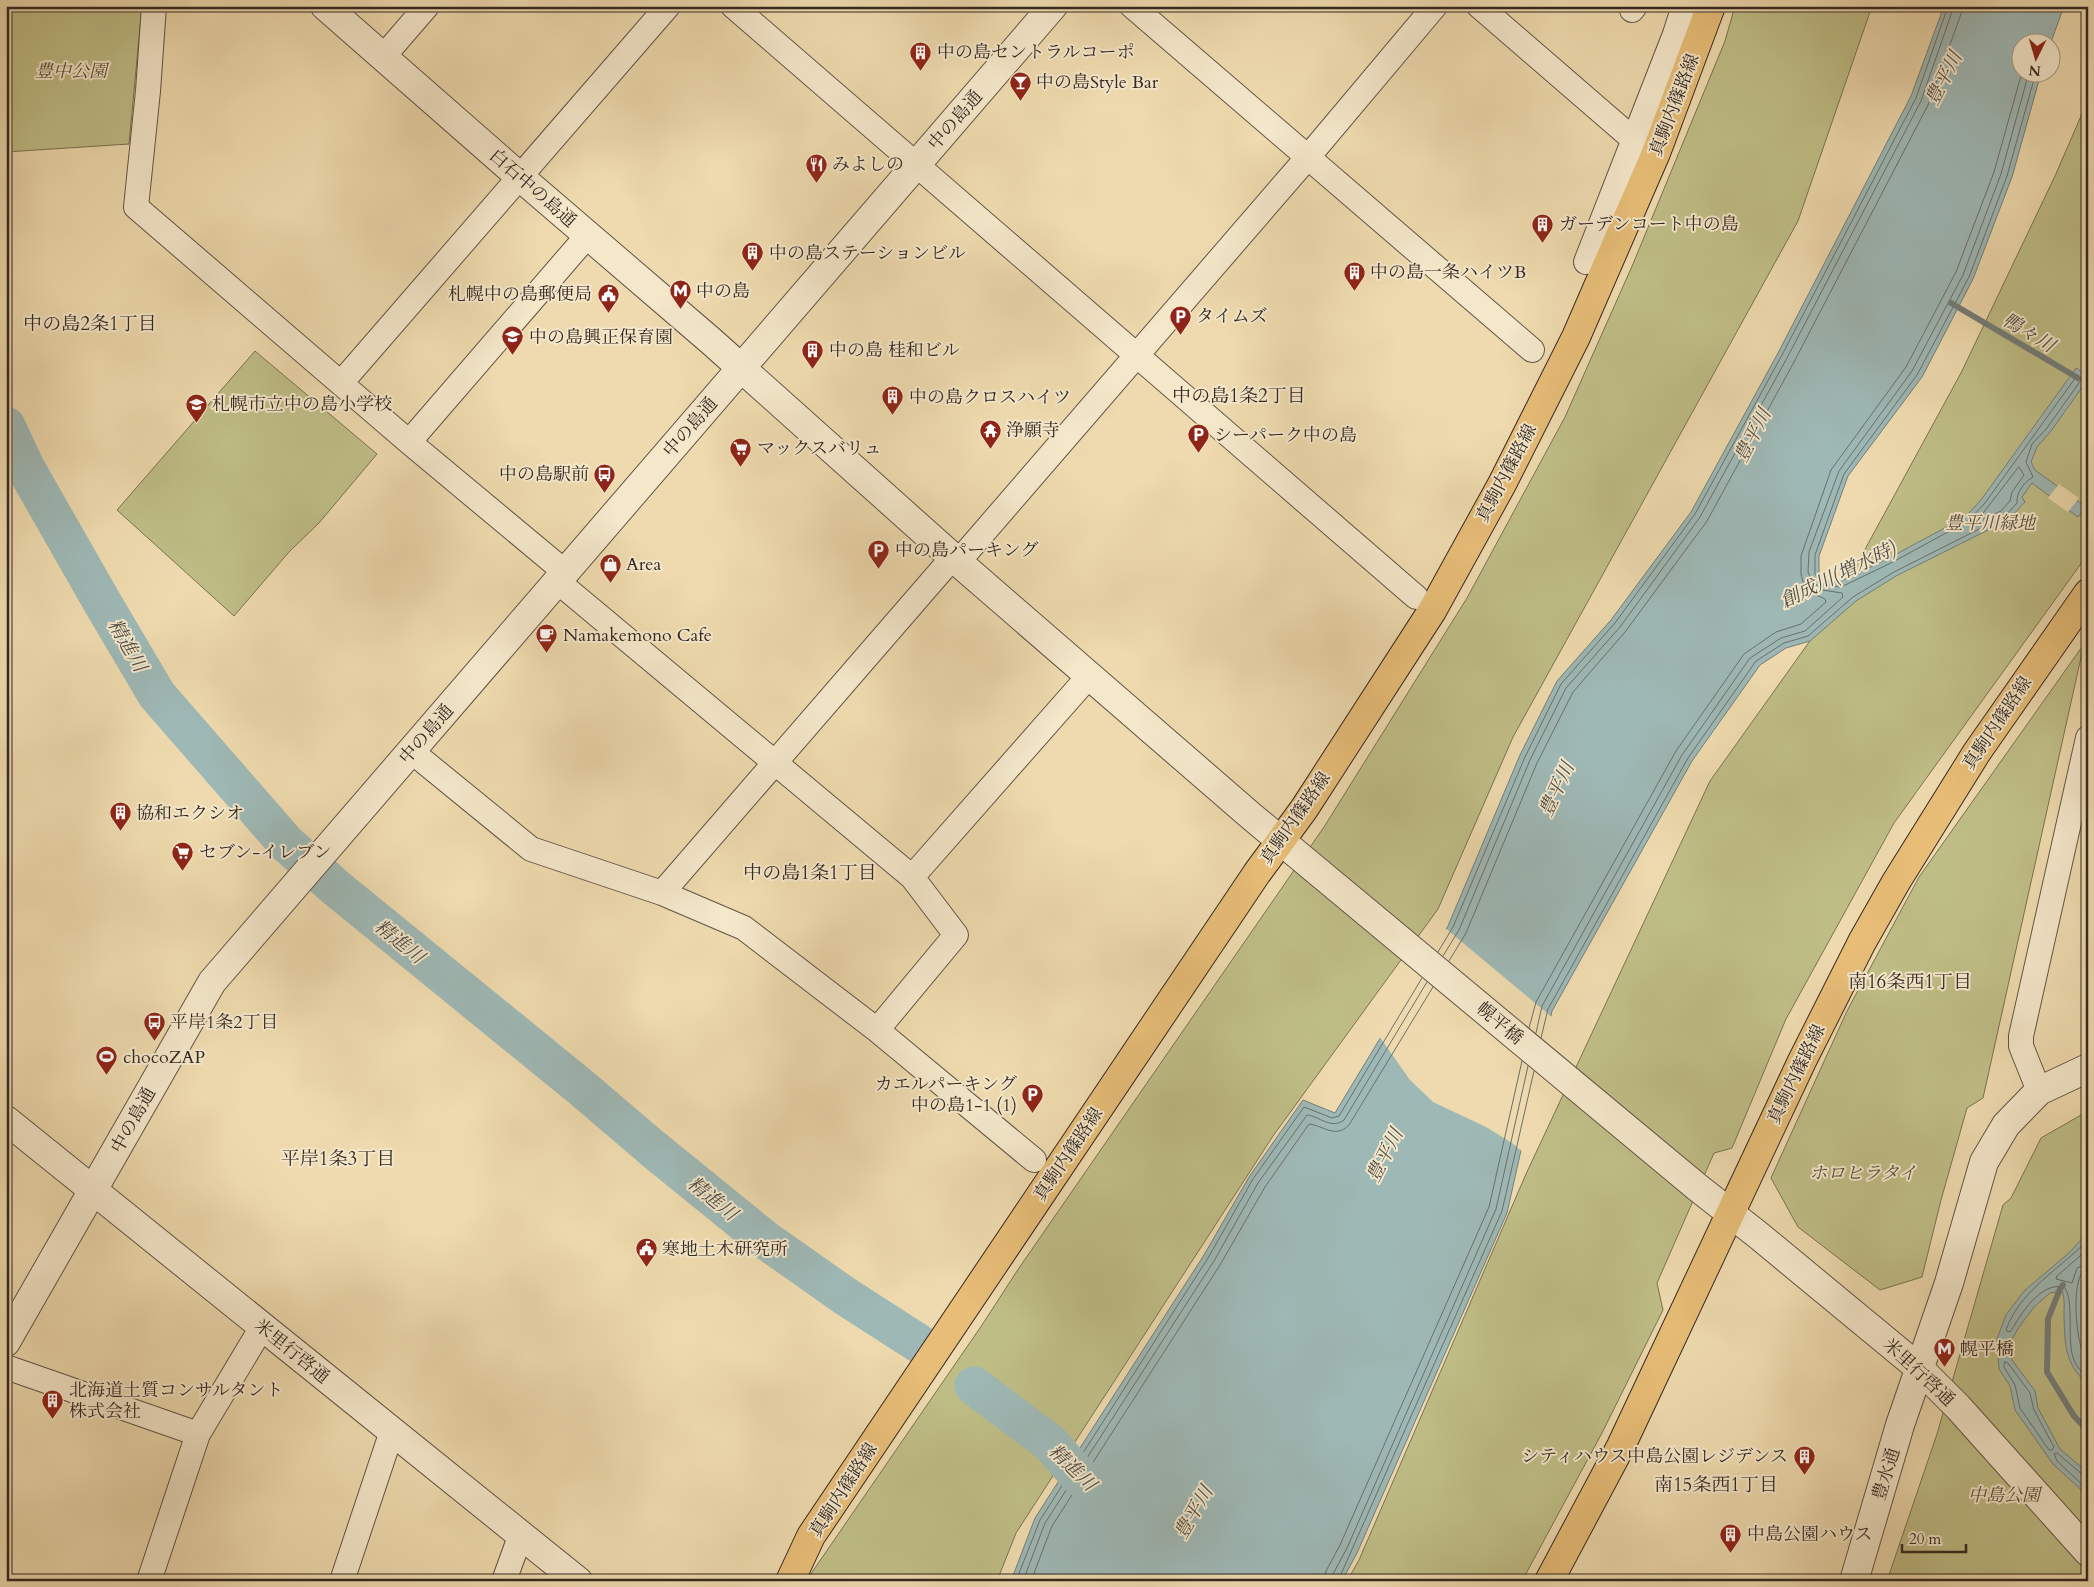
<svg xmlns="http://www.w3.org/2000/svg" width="2094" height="1587" viewBox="0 0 2094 1587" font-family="Cardo,'Noto Serif JP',serif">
	<rect width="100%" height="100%" fill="#eedaae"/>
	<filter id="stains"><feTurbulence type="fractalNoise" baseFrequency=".004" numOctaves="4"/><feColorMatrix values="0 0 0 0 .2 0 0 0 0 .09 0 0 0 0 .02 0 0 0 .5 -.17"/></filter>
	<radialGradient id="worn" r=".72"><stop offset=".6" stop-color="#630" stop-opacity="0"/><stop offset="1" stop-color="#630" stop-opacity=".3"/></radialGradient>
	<!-- green -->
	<path fill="#bfbd86" stroke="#7a7254" d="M 6,6 L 142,6 L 129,144 L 6,152 Z
		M 1735,6 L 1872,6 L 1798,221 L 1513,737 L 1438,909 L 1273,1136 L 1016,1533 L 997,1581 L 806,1581 L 982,1325 L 1019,1268 L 1324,827 L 1467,598 L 1565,417 L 1633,264 L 1725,41 Z
		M 2088,100 L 2088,554 L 1894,823 L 1786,1019 L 1732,1148 L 1714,1153 L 1657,1283 L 1663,1310 L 1602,1433 L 1522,1581 L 1347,1581 L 1359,1560 L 1526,1174 L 1710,781 L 1832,610 L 1962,371 L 2055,176 Z
		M 255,351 L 377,454 L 319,523 L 289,552 L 234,616 L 117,510 Z
		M 2084,644 L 1983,1098 L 1967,1108 L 1941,1200 L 1922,1277 L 1880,1290 L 1798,1227 L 1771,1178 L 1847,1011 L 1919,877 Z
		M 2088,1111 L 2088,1581 L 1887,1581 L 1937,1434 L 2003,1205 L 2011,1198 L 2041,1138 Z"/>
	<!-- water -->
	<path fill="#9eb8b5" stroke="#747e7b" d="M 1944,6 L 2064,6 L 2051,42 L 2022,42 L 2022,72 L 2041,73 L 2012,177 L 1973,279 L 1922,377 L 1848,476 L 1819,556 L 1819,572 L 1826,580 L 1839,582 L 1889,558 L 1965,517 L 1981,500 L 2076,368 L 2088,376 L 2088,379 L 2051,431 L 2037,447 L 2031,462 L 2035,470 L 2086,507 L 2078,517 L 2032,483 L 2022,497 L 2025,502 L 2008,520 L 1896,576 L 1856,601 L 1810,641 L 1786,648 L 1760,665 L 1692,761 L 1552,1011 L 1507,1213 L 1357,1553 L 1342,1581 L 1011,1581 L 1035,1518 L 1204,1255 L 1249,1177 L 1303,1100 L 1335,1113 L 1448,926 L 1520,755 L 1557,681 L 1611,620 L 1691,512 L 1778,353 L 1911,96 Z
		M 2088,1232 L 2088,1271 L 2082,1293 L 2082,1329 L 2088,1356 L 2088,1385 C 2064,1362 2065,1346 2064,1314 C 2064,1306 2065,1299 2062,1291 L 2050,1293 L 2034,1307 L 2019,1327 L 2011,1341 L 2012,1360 L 2035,1391 L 2038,1408 L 2060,1449 L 2088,1473 L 2088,1496 L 2053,1464 L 2015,1410 L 2010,1386 L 1999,1369 L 1997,1339 L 2006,1315 L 2024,1291 L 2070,1252 Z"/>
	<!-- pier -->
	<path fill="#eedaae" d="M 2059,484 L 2079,498 L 2068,512 L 2048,498 Z
		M 1444,927 L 1553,1018 L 1523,1152 L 1512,1143 L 1486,1127 L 1433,1102 L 1410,1080 L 1379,1036 Z"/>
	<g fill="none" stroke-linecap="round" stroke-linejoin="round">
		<!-- shore -->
		<path stroke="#69706c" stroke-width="1" d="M 2019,467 L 2024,475 L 2012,492 L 2010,501 L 2001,511 L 1983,519 L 1982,515 Z
			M 1438,952 L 1453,927 L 1525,757 L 1561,684 L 1615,623 L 1695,514 L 1782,355 L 1916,98 L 1948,6
			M 1443,956 L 1459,930 L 1530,760 L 1566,688 L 1620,627 L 1700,517 L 1787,358 L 1921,101 L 1954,6
			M 1449,961 L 1466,933 L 1537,763 L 1573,692 L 1625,632 L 1707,521 L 1794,362 L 1928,105 L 1961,14 L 1962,6
			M 1529,1028 L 1536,1002 L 1676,751 L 1744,654 L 1776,632 L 1801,624 L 1826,602 L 1825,599 L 1814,594 L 1803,582 L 1801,574 L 1801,556 L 1831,470 L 1906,367 L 1956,272 L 1994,172 L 2022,72
			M 1536,1033 L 1542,1006 L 1682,755 L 1750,658 L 1781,638 L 1805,631 L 1843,597 L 1842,593 L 1822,590 L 1811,579 L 1808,572 L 1809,552 L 1839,471 L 1912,371 L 1963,275 L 2001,174 L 2029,72
			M 1541,1038 L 1548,1009 L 1688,758 L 1756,661 L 1784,643 L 1808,636 L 1853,597 L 1894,572 L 2005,516 L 2017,503 C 2016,493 2024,482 2033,477 L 2026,462 L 2032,444 L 2047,428 L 2081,380 L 2079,376 L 2076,377 L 1985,503 L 1968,521 L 1891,563 L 1841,587 L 1824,585 L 1815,574 L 1815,555 L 1844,474 L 1917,375 L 1969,277 L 2007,176 L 2036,72
			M 2088,1240 C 2060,1269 2020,1290 2006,1330 L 2008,1332 L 2011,1331 C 2021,1314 2040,1282 2064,1287 C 2075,1299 2066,1342 2074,1360 C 2076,1366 2083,1374 2088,1378
			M 2088,1249 L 2057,1276 L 2056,1279 L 2072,1283 L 2077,1268 L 2088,1264
			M 2088,1270 L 2083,1271 C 2072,1285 2076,1331 2081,1347 L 2088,1350
			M 2005,1362 L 2008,1363 L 2030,1393 L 2034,1410 L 2054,1447 L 2052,1450 L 2049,1450 L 2020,1408 L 2015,1385 L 2004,1367 Z
			M 2088,1477 L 2083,1475 L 2057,1453 L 2054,1454 L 2057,1461 L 2088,1490
			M 1016,1581 L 1040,1520 L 1208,1258 L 1253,1179 L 1304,1107 L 1332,1118 L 1339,1116 L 1422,978
			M 1023,1581 L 1045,1523 L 1214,1261 L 1258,1183 L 1307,1115 C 1319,1116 1331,1130 1344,1120 L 1427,982
			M 1031,1581 L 1052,1526 L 1220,1265 L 1265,1187 L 1309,1124 C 1325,1126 1335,1139 1349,1125 L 1433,987
			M 1324,1581 L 1326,1571 L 1340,1545 L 1489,1207 L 1522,1061
			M 1331,1581 L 1333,1574 L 1347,1548 L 1496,1209 L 1528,1066
			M 1338,1581 L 1502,1211 L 1534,1071"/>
		<!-- stream -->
		<path stroke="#747e7b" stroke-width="6" d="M 1951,303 L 2078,378
			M 2063,1285 L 2060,1289 L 2048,1319 L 2047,1372 L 2074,1416 L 2088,1431"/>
		<!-- river -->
		<path stroke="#9eb8b5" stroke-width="39" d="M 6,426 L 25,467 L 102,602 L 157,695 L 286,843 L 335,887 L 583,1089 L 652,1148 L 764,1239 L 845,1296 L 918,1343
			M 974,1386 L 1050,1443 L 1077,1474 L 1108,1500"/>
		<defs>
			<path id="minor" d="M 154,6 L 148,91 L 136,207 L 409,442 L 565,572
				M 733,6 L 1416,597
				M 1132,6 L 1532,350
				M 1479,6 L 1634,140
				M 1632,10 L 1635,6
				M 383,57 L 427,6
				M 1586,262 L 1675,34 L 1684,6
				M 341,383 L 668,6
				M 409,442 L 588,235
				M 958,562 L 1308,157 L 1435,6
				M 557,581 L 912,877 L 956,935 L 877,1030
				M 411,751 L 531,849 L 662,893 L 744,928 L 877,1030 L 1034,1160
				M 912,877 L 1089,676
				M 662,893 L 953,557
				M 2039,1091 L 2021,1046 L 2021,1036 L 2088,738
				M 6,1367 L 198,1434
				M 149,1581 L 198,1434 L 262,1327
				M 342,1581 L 392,1431
				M 504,1581 L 521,1534"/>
			<path id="tertiary" d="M 325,6 L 520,177 L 711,341 L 958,562 L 1251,816 L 1697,1187 L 1758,1235 L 1919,1368 L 1958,1407 L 2088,1552
				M 6,1120 L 578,1581
				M 6,1342 L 212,982 L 1053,6
				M 1854,1581 L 1900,1425 L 1949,1283 L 1984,1162 L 2006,1125 L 2039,1091 L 2088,1068"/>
			<path id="primary" d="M 790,1581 L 811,1536 L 1257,873 L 1304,809 L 1432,611 L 1502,484 L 1576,337 L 1656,153 L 1711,6
				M 1549,1581 L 1621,1446 L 1802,1061 L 1862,942 L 1896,882 L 1977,752 L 2088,593"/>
		</defs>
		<!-- minor casing -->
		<use href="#minor" stroke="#625446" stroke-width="26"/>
		<!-- tertiary casing -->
		<use href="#tertiary" stroke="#625446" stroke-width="30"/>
		<!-- primary casing -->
		<use href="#primary" stroke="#342823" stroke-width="30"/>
		<!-- minor -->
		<use href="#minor" stroke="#f4e7ca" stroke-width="24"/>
		<!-- tertiary -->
		<use href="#tertiary" stroke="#f4e7ca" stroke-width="28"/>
		<!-- primary -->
		<use href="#primary" stroke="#e7bd77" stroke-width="28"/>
	</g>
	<!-- icons -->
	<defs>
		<symbol id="building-pin" viewBox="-11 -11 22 30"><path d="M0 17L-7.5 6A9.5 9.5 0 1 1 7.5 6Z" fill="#8f2418" stroke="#f4e7ca"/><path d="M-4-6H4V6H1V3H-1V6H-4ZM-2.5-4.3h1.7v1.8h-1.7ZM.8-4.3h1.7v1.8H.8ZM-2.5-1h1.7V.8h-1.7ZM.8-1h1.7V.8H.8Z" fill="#fff"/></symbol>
		<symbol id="bar-pin" viewBox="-11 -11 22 30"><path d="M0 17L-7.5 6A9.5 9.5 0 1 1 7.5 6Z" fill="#8f2418" stroke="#f4e7ca"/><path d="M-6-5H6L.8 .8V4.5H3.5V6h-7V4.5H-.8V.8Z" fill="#fff"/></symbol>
		<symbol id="restaurant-pin" viewBox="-11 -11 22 30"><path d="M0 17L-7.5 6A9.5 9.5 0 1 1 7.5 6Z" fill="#8f2418" stroke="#f4e7ca"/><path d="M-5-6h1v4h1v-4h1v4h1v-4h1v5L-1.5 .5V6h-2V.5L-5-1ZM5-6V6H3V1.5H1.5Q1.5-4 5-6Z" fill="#fff"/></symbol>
		<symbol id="metro-pin" viewBox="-11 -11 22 30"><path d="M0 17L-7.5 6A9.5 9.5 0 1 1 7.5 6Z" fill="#8f2418" stroke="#f4e7ca"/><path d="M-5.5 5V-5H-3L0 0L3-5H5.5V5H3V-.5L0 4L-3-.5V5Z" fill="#fff"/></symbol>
		<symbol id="civic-pin" viewBox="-11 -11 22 30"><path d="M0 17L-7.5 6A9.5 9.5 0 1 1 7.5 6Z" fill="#8f2418" stroke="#f4e7ca"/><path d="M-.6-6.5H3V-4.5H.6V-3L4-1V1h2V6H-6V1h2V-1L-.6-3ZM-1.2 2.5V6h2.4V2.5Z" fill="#fff"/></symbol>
		<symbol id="parking-pin" viewBox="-11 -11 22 30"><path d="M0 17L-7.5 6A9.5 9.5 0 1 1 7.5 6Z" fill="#8f2418" stroke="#f4e7ca"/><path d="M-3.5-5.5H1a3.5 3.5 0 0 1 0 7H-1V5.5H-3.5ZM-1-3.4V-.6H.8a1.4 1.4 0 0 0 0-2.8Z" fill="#fff"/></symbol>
		<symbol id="school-pin" viewBox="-11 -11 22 30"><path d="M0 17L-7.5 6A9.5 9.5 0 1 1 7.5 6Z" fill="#8f2418" stroke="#f4e7ca"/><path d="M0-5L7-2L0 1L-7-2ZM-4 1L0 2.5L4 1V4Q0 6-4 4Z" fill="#fff"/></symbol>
		<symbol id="temple-pin" viewBox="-11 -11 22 30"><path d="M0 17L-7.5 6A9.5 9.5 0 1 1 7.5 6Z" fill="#8f2418" stroke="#f4e7ca"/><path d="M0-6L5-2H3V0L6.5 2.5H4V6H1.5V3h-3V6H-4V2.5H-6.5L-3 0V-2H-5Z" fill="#fff"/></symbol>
		<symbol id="supermarket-pin" viewBox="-11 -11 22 30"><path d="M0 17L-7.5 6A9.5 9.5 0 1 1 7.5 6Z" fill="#8f2418" stroke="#f4e7ca"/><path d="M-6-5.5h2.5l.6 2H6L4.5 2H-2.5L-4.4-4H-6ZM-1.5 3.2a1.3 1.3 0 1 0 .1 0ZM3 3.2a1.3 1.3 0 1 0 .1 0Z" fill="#fff"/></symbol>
		<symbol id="bus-pin" viewBox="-11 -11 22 30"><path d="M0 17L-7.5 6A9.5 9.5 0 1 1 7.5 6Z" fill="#8f2418" stroke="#f4e7ca"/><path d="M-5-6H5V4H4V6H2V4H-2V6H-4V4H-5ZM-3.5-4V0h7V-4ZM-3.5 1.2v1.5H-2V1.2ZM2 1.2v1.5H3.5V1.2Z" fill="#fff"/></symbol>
		<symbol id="shop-pin" viewBox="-11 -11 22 30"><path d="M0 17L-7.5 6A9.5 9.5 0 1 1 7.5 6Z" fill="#8f2418" stroke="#f4e7ca"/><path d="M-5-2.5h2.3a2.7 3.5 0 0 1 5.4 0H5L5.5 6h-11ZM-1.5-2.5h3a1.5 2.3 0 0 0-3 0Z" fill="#fff"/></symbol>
		<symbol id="cafe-pin" viewBox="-11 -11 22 30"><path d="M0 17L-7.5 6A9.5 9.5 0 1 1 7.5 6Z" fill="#8f2418" stroke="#f4e7ca"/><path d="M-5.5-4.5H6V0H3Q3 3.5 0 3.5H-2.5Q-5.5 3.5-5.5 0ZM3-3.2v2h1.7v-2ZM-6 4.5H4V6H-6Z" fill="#fff"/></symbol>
		<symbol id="stadium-pin" viewBox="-11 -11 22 30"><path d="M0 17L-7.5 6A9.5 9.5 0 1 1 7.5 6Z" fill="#8f2418" stroke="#f4e7ca"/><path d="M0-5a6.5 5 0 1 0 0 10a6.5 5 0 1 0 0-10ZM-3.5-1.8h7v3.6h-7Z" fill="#fff"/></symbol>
	</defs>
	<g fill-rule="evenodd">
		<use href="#building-pin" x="908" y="40" width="25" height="34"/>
		<use href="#bar-pin" x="1008" y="70" width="25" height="34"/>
		<use href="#restaurant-pin" x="804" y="152" width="25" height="34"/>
		<use href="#building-pin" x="1530" y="212" width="25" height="34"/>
		<use href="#building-pin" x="740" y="240" width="25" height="34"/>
		<use href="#building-pin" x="1342" y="260" width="25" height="34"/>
		<use href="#metro-pin" x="668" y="278" width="25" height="34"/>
		<use href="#civic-pin" x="596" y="282" width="25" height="34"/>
		<use href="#parking-pin" x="1168" y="304" width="25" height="34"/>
		<use href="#school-pin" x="500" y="324" width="25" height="34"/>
		<use href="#building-pin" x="800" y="338" width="25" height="34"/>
		<use href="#building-pin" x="880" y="384" width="25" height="34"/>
		<use href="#school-pin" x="184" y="392" width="25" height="34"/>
		<use href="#temple-pin" x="978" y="418" width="25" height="34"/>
		<use href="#parking-pin" x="1186" y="422" width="25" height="34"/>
		<use href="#supermarket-pin" x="728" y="436" width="25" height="34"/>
		<use href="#bus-pin" x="592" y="462" width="25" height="34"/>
		<use href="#parking-pin" x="866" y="538" width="25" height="34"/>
		<use href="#shop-pin" x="598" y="552" width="25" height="34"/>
		<use href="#cafe-pin" x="534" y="622" width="25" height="34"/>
		<use href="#building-pin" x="108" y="800" width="25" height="34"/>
		<use href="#supermarket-pin" x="170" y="840" width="25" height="34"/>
		<use href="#bus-pin" x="142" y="1010" width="25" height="34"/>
		<use href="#stadium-pin" x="94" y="1044" width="25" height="34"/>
		<use href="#parking-pin" x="1020" y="1082" width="25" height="34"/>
		<use href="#civic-pin" x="634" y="1236" width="25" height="34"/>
		<use href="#metro-pin" x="1932" y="1336" width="25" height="34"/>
		<use href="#building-pin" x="40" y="1388" width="25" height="34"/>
		<use href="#building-pin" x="1792" y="1444" width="25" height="34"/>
		<use href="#building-pin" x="1718" y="1522" width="25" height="34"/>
	</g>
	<g text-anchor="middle" stroke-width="4" stroke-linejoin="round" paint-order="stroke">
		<!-- poi labels -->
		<g font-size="18" fill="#342823" stroke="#f4e7ca" text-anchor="start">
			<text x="937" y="58">中の島セントラルコーポ</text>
			<text x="1036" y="88">中の島Style Bar</text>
			<text x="832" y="170">みよしの</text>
			<text x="1559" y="230">ガーデンコート中の島</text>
			<text x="769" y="259">中の島ステーションビル</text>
			<text x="1370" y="278">中の島一条ハイツB</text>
			<text x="696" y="297">中の島</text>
			<text x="592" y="300" text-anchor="end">札幌中の島郵便局</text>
			<text x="1196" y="322">タイムズ</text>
			<text x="529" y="343">中の島興正保育園</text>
			<text x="829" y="356">中の島 桂和ビル</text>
			<text x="909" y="403">中の島クロスハイツ</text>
			<text x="212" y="410">札幌市立中の島小学校</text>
			<text x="1006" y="436">浄願寺</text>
			<text x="1214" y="441">シーパーク中の島</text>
			<text x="757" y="454">マックスバリュ</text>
			<text x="589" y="480" text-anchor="end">中の島駅前</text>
			<text x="895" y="556">中の島パーキング</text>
			<text x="626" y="570">Area</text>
			<text x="563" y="641">Namakemono Cafe</text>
			<text x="136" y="819">協和エクシオ</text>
			<text x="199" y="858">セブン-イレブン</text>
			<text x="170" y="1028">平岸1条2丁目</text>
			<text x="123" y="1063">chocoZAP</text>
			<text x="1017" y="1090" text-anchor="end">カエルパーキング<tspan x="1017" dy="21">中の島1-1 (1)</tspan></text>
			<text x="662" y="1255">寒地土木研究所</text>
			<text x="1960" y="1355">幌平橋</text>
			<text x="69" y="1396">北海道土質コンサルタント<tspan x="69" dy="21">株式会社</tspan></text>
			<text x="1788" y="1462" text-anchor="end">シティハウス中島公園レジデンス</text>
			<text x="1747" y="1540">中島公園ハウス</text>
		</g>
		<!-- park labels -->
		<g font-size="18" font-style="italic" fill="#574d3c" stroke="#f4e7ca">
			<text x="71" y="77">豊中公園</text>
			<text x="1990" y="529">豊平川緑地</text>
			<text x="1863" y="1179">ホロヒラタイ</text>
			<text x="2004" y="1501">中島公園</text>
		</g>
		<!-- street labels -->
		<g font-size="18" fill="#342823" stroke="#f4e7ca">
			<text transform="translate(1674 105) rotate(-69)" y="6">真駒内篠路線</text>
			<text transform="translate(955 120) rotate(-49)" y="6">中の島通</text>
			<text transform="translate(533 188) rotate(41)" y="6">白石中の島通</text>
			<text transform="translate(690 427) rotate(-49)" y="6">中の島通</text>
			<text transform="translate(1506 473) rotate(-62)" y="6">真駒内篠路線</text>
			<text transform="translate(1997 723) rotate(-56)" y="6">真駒内篠路線</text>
			<text transform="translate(426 734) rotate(-49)" y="6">中の島通</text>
			<text transform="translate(1295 818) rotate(-55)" y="6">真駒内篠路線</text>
			<text transform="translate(1500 1023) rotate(40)" y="6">幌平橋</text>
			<text transform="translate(1796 1074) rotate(-64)" y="6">真駒内篠路線</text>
			<text transform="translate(133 1120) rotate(-61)" y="6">中の島通</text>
			<text transform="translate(1068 1154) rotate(-56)" y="6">真駒内篠路線</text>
			<text transform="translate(292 1351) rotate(39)" y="6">米里行啓通</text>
			<text transform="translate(1919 1372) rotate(43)" y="6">米里行啓通</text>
			<text transform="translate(1886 1474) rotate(-73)" y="6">豊水通</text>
			<text transform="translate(843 1490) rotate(-57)" y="6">真駒内篠路線</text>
		</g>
		<!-- water labels -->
		<g font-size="19" font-style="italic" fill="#4e4c48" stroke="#f4e7ca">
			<text transform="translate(1943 78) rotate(-63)" y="7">豊平川</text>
			<text transform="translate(2029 332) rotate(31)" y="7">鴨々川</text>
			<text transform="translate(1752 435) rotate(-63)" y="7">豊平川</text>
			<text transform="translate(1838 574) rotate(-26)" y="7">創成川(増水時)</text>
			<text transform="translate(128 645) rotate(60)" y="7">精進川</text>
			<text transform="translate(1556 789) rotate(-65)" y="7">豊平川</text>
			<text transform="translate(400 941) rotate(39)" y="7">精進川</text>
			<text transform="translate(1384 1155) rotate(-63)" y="7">豊平川</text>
			<text transform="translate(713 1198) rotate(39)" y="7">精進川</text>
			<text transform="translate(1073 1467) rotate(44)" y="7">精進川</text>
			<text transform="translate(1193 1512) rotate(-60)" y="7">豊平川</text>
		</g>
		<!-- neighbourhood labels -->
		<g font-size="19" fill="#342823" stroke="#f4e7ca">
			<text x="90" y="330">中の島2条1丁目</text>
			<text x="1239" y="402">中の島1条2丁目</text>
			<text x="810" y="879">中の島1条1丁目</text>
			<text x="1910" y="988">南16条西1丁目</text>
			<text x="338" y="1165">平岸1条3丁目</text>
			<text x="1716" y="1491">南15条西1丁目</text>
		</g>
	</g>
	<!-- margin -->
	<rect width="2094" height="1587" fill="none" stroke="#eedaae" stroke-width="25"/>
	<rect x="8" y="8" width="2079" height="1572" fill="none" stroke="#342823" stroke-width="2.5"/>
	<rect x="12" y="12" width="2069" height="1562" fill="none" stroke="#342823"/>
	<!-- north arrow -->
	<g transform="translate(2036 58) rotate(185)"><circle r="24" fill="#f4e7ca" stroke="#a79b87"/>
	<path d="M0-4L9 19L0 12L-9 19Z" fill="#8f2418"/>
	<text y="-8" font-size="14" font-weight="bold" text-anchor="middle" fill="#342823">N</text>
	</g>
	<!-- scale -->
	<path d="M1902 1544v8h64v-8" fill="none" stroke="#342823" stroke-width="2.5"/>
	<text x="1909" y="1544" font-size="15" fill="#342823" stroke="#f4e7ca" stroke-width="4" paint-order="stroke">20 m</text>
	<rect width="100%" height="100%" filter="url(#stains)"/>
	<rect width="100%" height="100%" fill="url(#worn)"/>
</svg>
